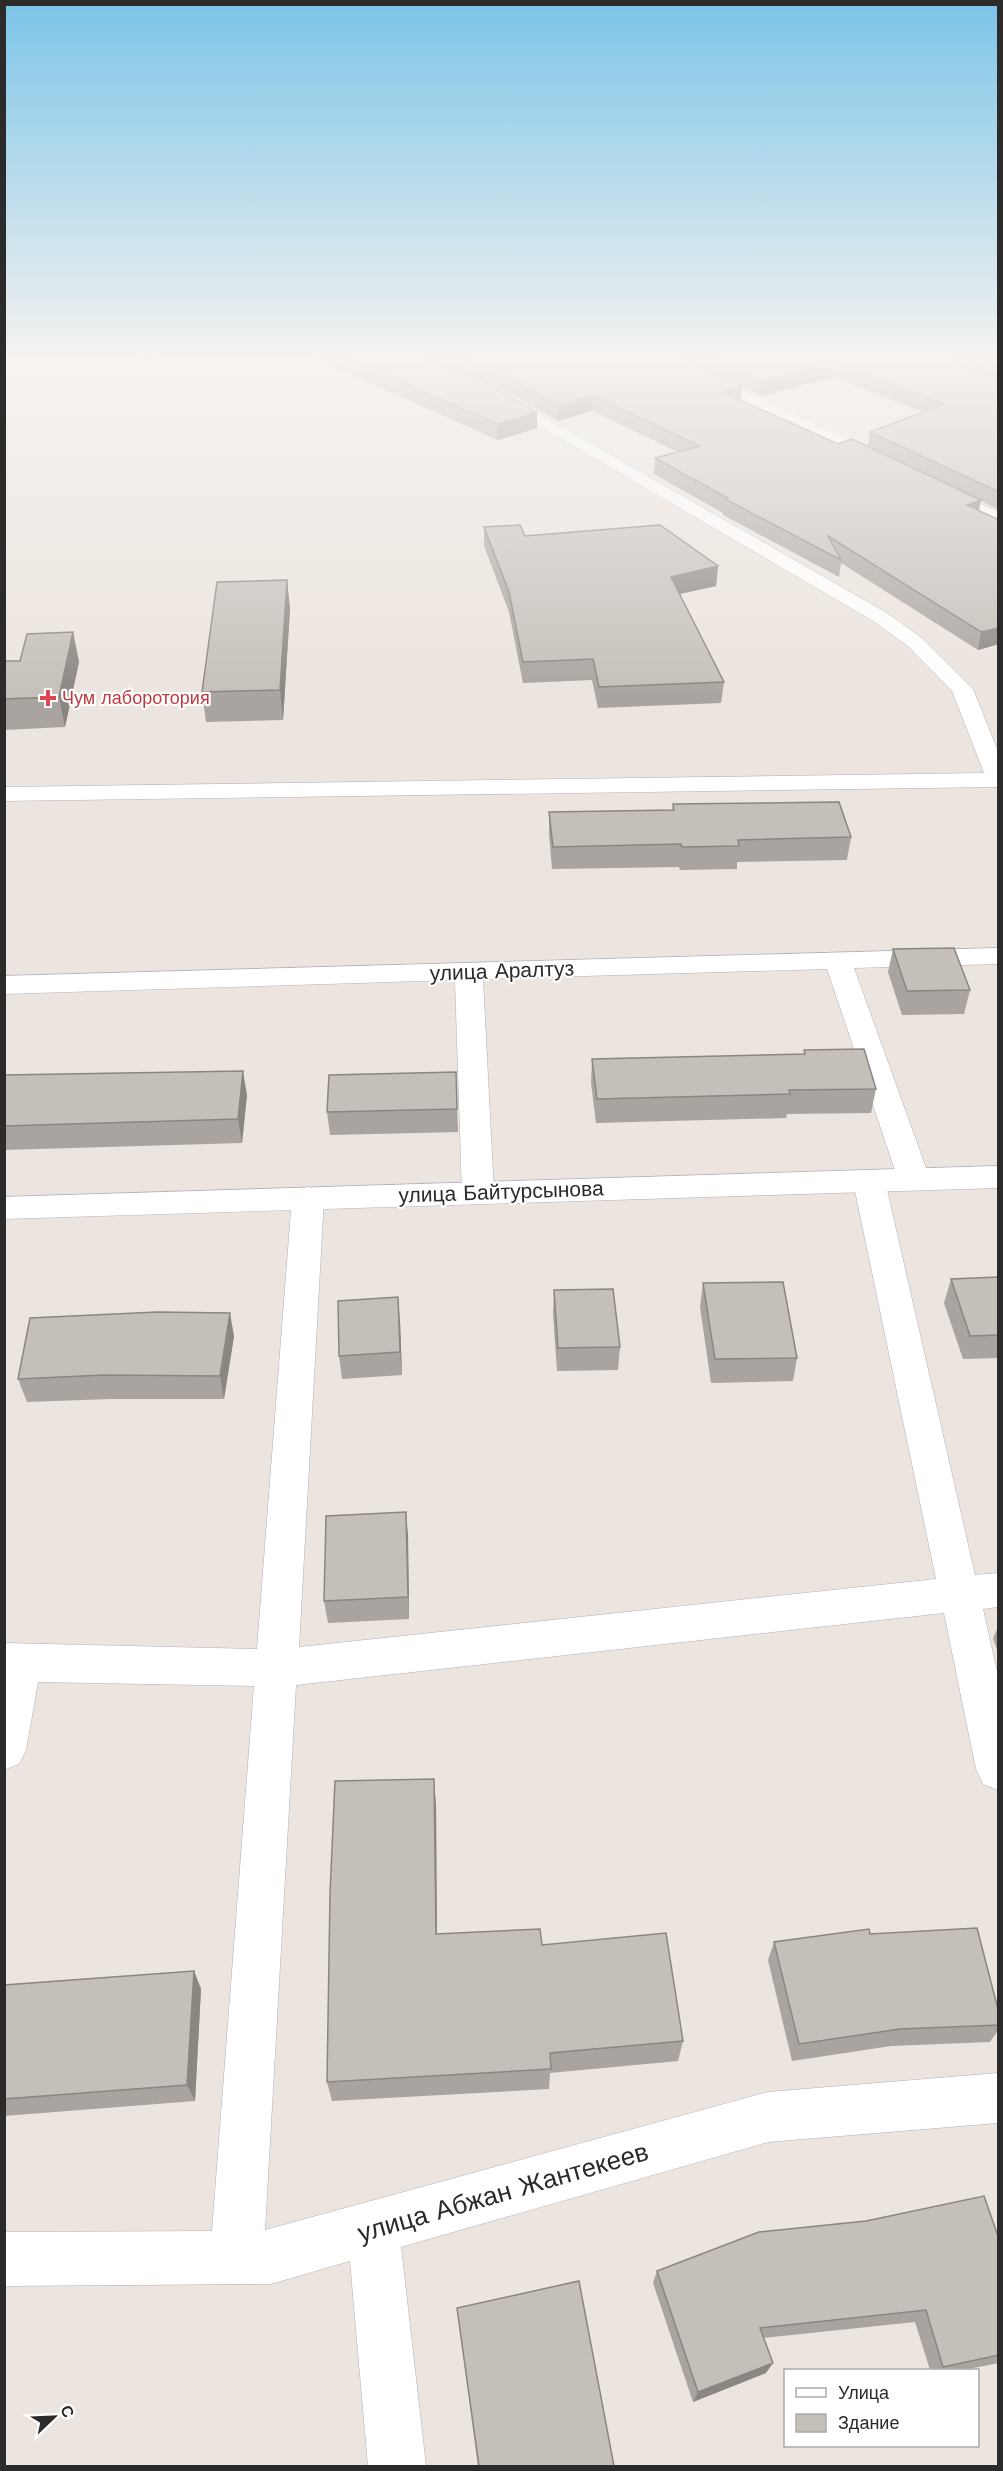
<svg xmlns="http://www.w3.org/2000/svg" width="1003" height="2471" viewBox="0 0 1003 2471" font-family="'Work Sans',sans-serif">
	<rect width="100%" height="100%" fill="#ece4de"/>
	<g fill="none" stroke-linecap="round" stroke-linejoin="round">
		<defs>
			<path id="minor" d="M 646,353 L 666,353 L 887,458 L 890,462 L 887,466 L 875,466 Z
				M 499,391 L 887,613 L 923,639 L 973,689 L 998,751 L 998,787 L 4,801 L 4,787 L 984,773 L 952,691 L 909,647 L 873,621 L 493,399 L 491,396 Z
				M 938,485 L 998,512 L 998,524 L 932,494 L 929,490 L 932,486 Z
				M 998,948 L 998,964 L 854,968 L 930,1179 L 925,1187 L 914,1190 L 903,1187 L 898,1179 L 827,969 L 483,979 L 494,1193 L 489,1201 L 478,1204 L 467,1201 L 462,1193 L 455,980 L 4,994 L 4,976 Z
				M 869,1170 L 880,1173 L 885,1181 L 975,1575 L 998,1573 L 998,1607 L 983,1609 L 998,1676 L 998,1790 L 983,1784 L 976,1769 L 944,1613 L 296,1685 L 265,2230 L 768,2092 L 998,2073 L 998,2123 L 768,2142 L 401,2247 L 426,2466 L 368,2466 L 350,2261 L 271,2284 L 4,2286 L 4,2232 L 212,2231 L 254,1686 L 38,1682 L 26,1750 L 19,1764 L 4,1770 L 4,1643 L 257,1649 L 292,1198 L 297,1190 L 308,1187 L 319,1190 L 324,1198 L 299,1647 L 936,1579 L 853,1181 L 858,1173 Z"/>
			<path id="tertiary" d="M 998,1166 L 998,1188 L 4,1219 L 4,1197 Z"/>
		</defs>
		<!-- minor casing -->
		<use href="#minor" stroke="#aeb2bb" stroke-width="1"/>
		<!-- tertiary casing -->
		<use href="#tertiary" stroke="#aeb2bb" stroke-width="1"/>
		<!-- minor -->
		<use href="#minor" fill="#fff" fill-rule="evenodd"/>
		<!-- tertiary -->
		<use href="#tertiary" fill="#fff" fill-rule="evenodd"/>
	</g>
	<!-- wall -->
	<path fill="#a9a49f" fill-rule="evenodd" d="M 128,353 L 180,353 L 145,362 Z
		M 302,353 L 411,353 L 537,428 L 498,440 Z
		M 414,353 L 999,353 L 999,509 L 997,509 L 981,501 L 979,511 L 999,520 L 999,644 L 978,650 L 841,563 L 839,577 L 723,515 L 723,513 L 654,474 L 655,458 L 678,452 L 592,411 L 558,421 L 499,387 ZM 833,377 L 923,412 L 870,432 L 868,446 L 838,444 L 741,400 L 742,387 L 761,396 Z
		M 484,527 L 525,536 L 718,566 L 716,586 L 680,594 L 724,682 L 721,703 L 598,708 L 592,680 L 523,683 L 509,612 L 484,546 Z
		M 287,580 L 290,609 L 283,720 L 206,722 L 202,692 Z
		M 73,632 L 79,662 L 65,727 L 4,730 L 4,661 L 20,661 Z
		M 673,804 L 851,837 L 847,860 L 737,862 L 737,869 L 680,870 L 679,867 L 552,869 L 549,834 L 549,812 L 672,810 Z
		M 893,949 L 970,990 L 964,1014 L 902,1015 L 888,972 Z
		M 804,1050 L 876,1089 L 871,1113 L 787,1114 L 786,1118 L 596,1123 L 591,1083 L 592,1059 L 804,1054 Z
		M 456,1072 L 458,1132 L 330,1135 L 327,1112 Z
		M 4,1075 L 247,1095 L 242,1143 L 4,1150 Z
		M 999,1277 L 999,1358 L 963,1359 L 944,1303 L 951,1279 Z
		M 703,1283 L 797,1358 L 793,1381 L 711,1383 L 700,1307 Z
		M 554,1290 L 620,1347 L 618,1370 L 557,1371 L 553,1314 Z
		M 400,1321 L 402,1375 L 342,1379 L 339,1356 Z
		M 234,1336 L 224,1399 L 111,1399 L 27,1402 L 18,1379 Z
		M 408,1535 L 409,1619 L 328,1623 L 324,1601 Z
		M 999,1625 L 999,1656 L 993,1638 Z
		M 436,1804 L 437,1934 L 542,1945 L 683,2041 L 678,2061 L 550,2073 L 549,2089 L 332,2101 L 327,2082 Z
		M 870,1934 L 999,2013 L 999,2029 L 990,2042 L 891,2046 L 792,2061 L 768,1960 L 774,1942 Z
		M 194,1971 L 201,1989 L 195,2101 L 4,2116 L 4,1985 Z
		M 999,2239 L 999,2363 L 963,2370 L 930,2370 L 915,2322 L 763,2338 L 766,2373 L 693,2402 L 653,2283 L 657,2271 Z
		M 457,2308 L 614,2466 L 478,2466 Z"/>
	<!-- shaded-wall -->
	<path fill="#8a8682" d="M 144,353 L 180,353 L 145,362 Z
		M 835,362 L 833,377 L 761,396 L 763,381 Z
		M 742,386 L 741,402 L 722,392 Z
		M 593,395 L 592,411 L 558,421 L 559,406 Z
		M 537,412 L 537,428 L 498,440 L 498,424 Z
		M 981,500 L 977,517 L 967,505 Z
		M 718,566 L 716,586 L 670,596 L 671,577 Z
		M 287,580 L 290,609 L 283,720 L 280,690 Z
		M 999,628 L 999,644 L 978,650 L 981,632 Z
		M 73,632 L 79,662 L 65,727 L 59,697 Z
		M 243,1071 L 247,1095 L 242,1143 L 238,1119 Z
		M 398,1297 L 400,1321 L 402,1375 L 400,1352 Z
		M 230,1313 L 234,1336 L 224,1399 L 220,1376 Z
		M 406,1512 L 408,1535 L 409,1619 L 408,1597 Z
		M 434,1779 L 436,1804 L 437,1957 L 436,1934 Z
		M 194,1971 L 201,1989 L 195,2101 L 187,2085 Z
		M 773,2363 L 766,2373 L 693,2402 L 698,2392 Z"/>
	<!-- building -->
	<path fill="#c5bfb9" stroke="#8a8682" stroke-width="1.5" d="M 334,353 L 411,353 L 485,382 L 537,412 L 498,424 Z
		M 451,353 L 674,353 L 742,386 L 722,392 L 838,444 L 852,439 L 981,500 L 967,505 L 999,520 L 999,628 L 981,632 L 828,536 L 841,560 L 725,499 L 728,498 L 655,458 L 700,446 L 593,395 L 559,406 L 499,372 Z
		M 704,353 L 936,353 L 999,379 L 999,492 L 870,432 L 944,404 L 835,362 L 763,381 Z
		M 972,353 L 999,353 L 999,365 Z
		M 520,525 L 525,536 L 660,525 L 718,566 L 671,577 L 724,682 L 599,687 L 593,659 L 523,662 L 509,592 L 484,527 Z
		M 287,580 L 280,690 L 202,692 L 217,582 Z
		M 73,632 L 59,697 L 4,699 L 4,661 L 20,661 L 27,634 Z
		M 839,802 L 851,837 L 738,840 L 739,846 L 682,847 L 681,844 L 553,847 L 549,812 L 674,810 L 673,804 Z
		M 954,948 L 970,990 L 907,991 L 893,949 Z
		M 864,1049 L 876,1089 L 789,1090 L 790,1094 L 597,1099 L 592,1059 L 805,1054 L 804,1050 Z
		M 243,1071 L 238,1119 L 4,1126 L 4,1075 Z
		M 456,1072 L 457,1109 L 327,1112 L 329,1075 Z
		M 999,1277 L 999,1335 L 970,1336 L 951,1279 Z
		M 783,1282 L 797,1358 L 715,1359 L 703,1283 Z
		M 613,1289 L 620,1347 L 558,1348 L 554,1290 Z
		M 398,1297 L 400,1352 L 339,1356 L 338,1301 Z
		M 157,1312 L 230,1313 L 220,1376 L 104,1375 L 18,1379 L 30,1318 Z
		M 406,1512 L 408,1597 L 324,1601 L 326,1516 Z
		M 434,1779 L 436,1934 L 540,1929 L 542,1945 L 666,1933 L 683,2041 L 550,2053 L 551,2069 L 327,2082 L 330,1894 L 335,1781 Z
		M 977,1928 L 999,2013 L 999,2025 L 900,2029 L 799,2044 L 774,1942 L 869,1929 L 870,1934 Z
		M 194,1971 L 187,2085 L 4,2099 L 4,1985 Z
		M 984,2196 L 999,2239 L 999,2355 L 943,2367 L 926,2310 L 760,2328 L 773,2363 L 698,2392 L 657,2271 L 759,2232 L 866,2221 Z
		M 579,2281 L 614,2466 L 479,2466 L 457,2308 Z"/>
	<!-- sky -->
	<linearGradient id="sky" x2="0" y2="1"><stop stop-color="#7bc4e8"/><stop offset="0.51" stop-color="#f6f3f0"/><stop offset="1" stop-color="#f6f3f0" stop-opacity="0"/></linearGradient>
	<rect width="1003" height="699" fill="url(#sky)"/>
	<!-- markers -->
	<path fill="#e0444e" stroke="#fff" stroke-width="2" d="M45 689h6v6h6v6h-6v6h-6v-6h-6v-6h6z"/>
	<g text-anchor="middle" stroke-width="4.5" stroke-linejoin="round" paint-order="stroke">
		<!-- far-health labels -->
		<g font-size="18" fill="#be3a42" stroke="#fff" text-anchor="start">
			<text x="62" y="704">Чум лаборотория</text>
		</g>
		<!-- street labels -->
		<g font-size="21" fill="#2b2b2b" stroke="#fff">
			<text transform="translate(502 971) rotate(-2)" y="7">улица Аралтуз</text>
			<text transform="translate(501 1192) rotate(-2)" y="7">улица Байтурсынова</text>
		</g>
		<!-- near-street labels -->
		<g font-size="26" fill="#2b2b2b" stroke="#fff">
			<text transform="translate(503 2192) rotate(-16)" y="9">улица Абжан Жантекеев</text>
		</g>
	</g>
	<!-- border -->
	<rect width="1003" height="2471" fill="none" stroke="#2b2b2b" stroke-width="12"/>
	<!-- legend -->
	<rect x="784" y="2369" width="195" height="78" fill="#ffffff" stroke="#aaaaaa" stroke-width="1.5"/>
	<rect x="796" y="2388" width="30" height="9" fill="#ffffff" stroke="#aaaaaa" stroke-width="1.5"/>
	<text x="838" y="2399" font-size="18" fill="#2b2b2b">Улица</text>
	<rect x="796" y="2414" width="30" height="18" fill="#c5bfb9" stroke="#aaaaaa" stroke-width="1.5"/>
	<text x="838" y="2429" font-size="18" fill="#2b2b2b">Здание</text>
	<!-- north arrow -->
	<g transform="translate(54 2417) rotate(67)" stroke="#ffffff" stroke-width="4.5" paint-order="stroke">
	<path d="M0-4.5L10 22L0 15L-10 22Z" fill="#2b2b2b"/>
	<text y="-9" font-size="16" font-weight="bold" text-anchor="middle" fill="#2b2b2b">С</text>
	</g>
</svg>
